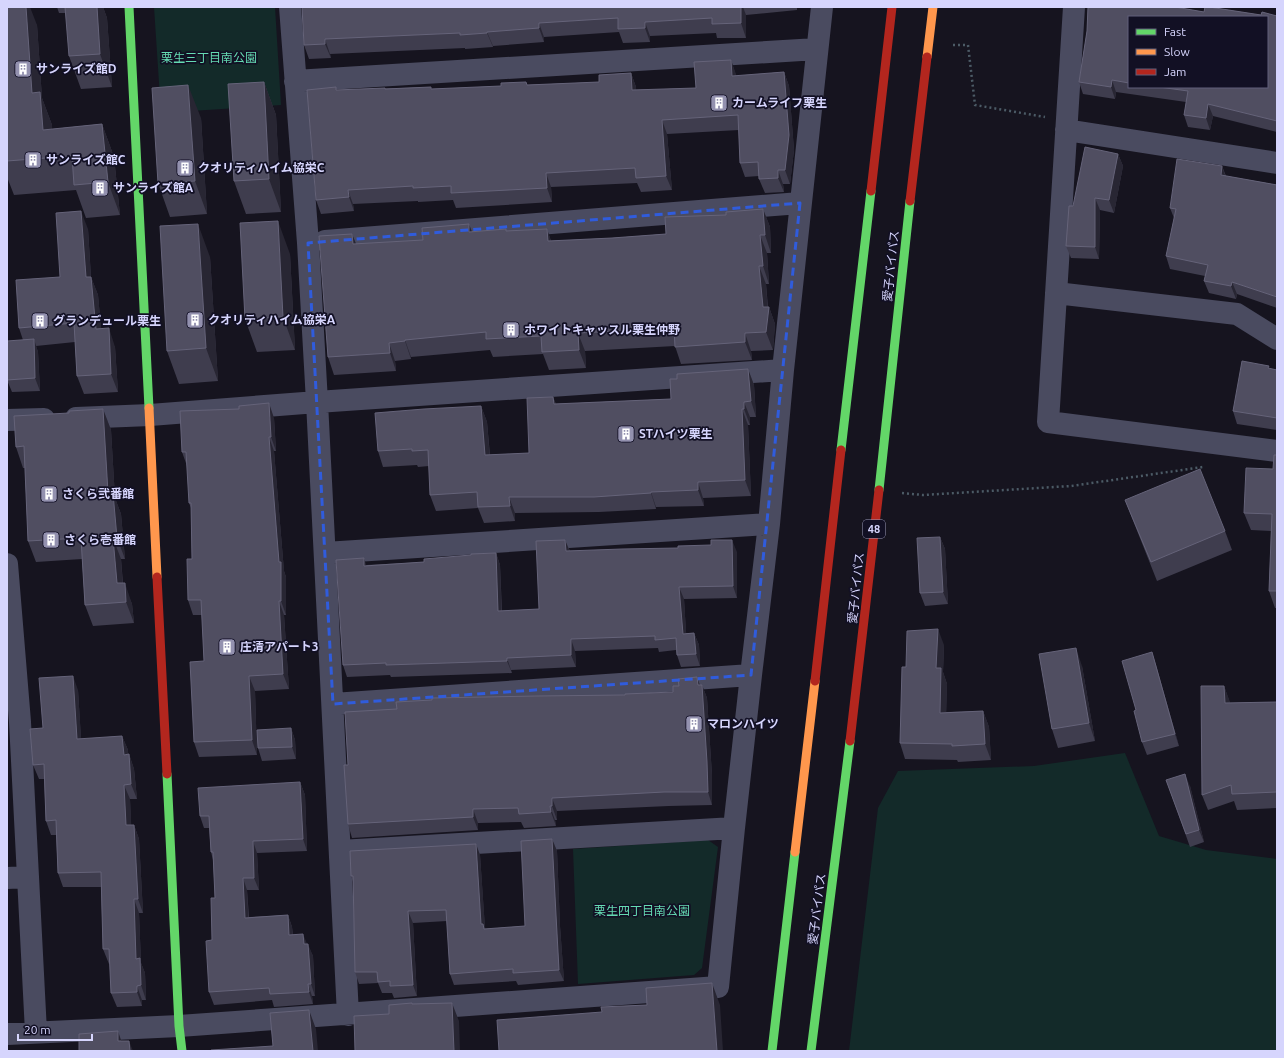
<svg xmlns="http://www.w3.org/2000/svg" width="1284" height="1058" viewBox="0 0 1284 1058" font-family="Ubuntu,'Noto Sans JP',sans-serif">
	<rect width="100%" height="100%" fill="#16141f"/>
	<!-- green -->
	<path fill="#132a29" d="M 154,7 L 275,7 L 281,105 L 161,113 Z
		M 1125,753 L 1159,836 L 1206,850 L 1277,859 L 1277,1051 L 849,1051 L 878,808 L 898,771 L 1034,766 Z
		M 708,840 L 718,847 L 702,968 L 694,975 L 578,984 L 573,849 Z"/>
	<g fill="none" stroke-linecap="round" stroke-linejoin="round">
		<!-- path -->
		<path stroke="#4c5b66" stroke-width="2.5" stroke-dasharray="2 3" stroke-linecap="butt" d="M 953,45 L 968,45 L 975,105 L 1045,117
			M 902,493 L 923,495 L 1071,486 L 1203,467"/>
		<!-- street -->
		<path stroke="#4a4b60" stroke-width="22" d="M 290,7 L 308,243 L 317,402 L 348,1015
			M 1074,7 L 1048,422 L 1277,451
			M 295,81 L 817,49
			M 1066,130 L 1277,163
			M 325,241 L 800,203
			M 1056,293 L 1237,314 L 1277,339
			M 76,418 L 150,415 L 317,402 L 783,370 L 822,7
			M 7,420 L 44,419
			M 325,553 L 769,524
			M 7,564 L 20,722 L 36,1032
			M 333,704 L 751,675
			M 340,851 L 734,828 L 751,675 L 769,524 L 783,370
			M 7,878 L 28,877
			M 7,1034 L 179,1026 L 718,987 L 734,828"/>
		<!-- fast -->
		<path stroke="#63d668" stroke-width="9" d="M 129,7 L 149,408
			M 841,450 L 871,191
			M 879,490 L 910,201
			M 167,774 L 179,1026 L 182,1051
			M 772,1051 L 795,852
			M 811,1051 L 850,741"/>
		<!-- slow -->
		<path stroke="#ff974d" stroke-width="9" d="M 927,57 L 933,7
			M 149,408 L 157,577
			M 795,852 L 815,681"/>
		<!-- jam -->
		<path stroke="#b3261e" stroke-width="9" d="M 871,191 L 892,7
			M 910,201 L 927,57
			M 157,577 L 167,774
			M 815,681 L 841,450
			M 850,741 L 879,490"/>
	</g>
	<!-- wall -->
	<path fill="#3f3d4e" fill-rule="evenodd" d="M 7,7 L 37,25 L 42,98 L 52,125 L 52,129 L 102,124 L 114,157 L 120,215 L 86,218 L 76,190 L 14,195 L 7,177 Z
		M 57,7 L 103,7 L 107,18 L 112,87 L 81,89 L 69,56 L 66,13 L 59,13 Z
		M 302,7 L 797,7 L 797,10 L 746,15 L 746,38 L 717,38 L 716,33 L 650,36 L 650,42 L 623,43 L 619,32 L 544,37 L 544,42 L 493,46 L 493,47 L 465,49 L 465,48 L 330,54 L 331,58 L 309,59 L 304,45 Z
		M 1088,7 L 1175,7 L 1204,12 L 1205,7 L 1209,7 L 1261,15 L 1262,12 L 1277,16 L 1277,132 L 1213,116 L 1210,130 L 1188,127 L 1184,115 L 1186,102 L 1116,92 L 1115,99 L 1083,94 L 1079,82 L 1087,31 ZM 1129,17 L 1267,17 L 1267,87 L 1129,87 Z
		M 731,60 L 736,76 L 784,72 L 789,86 L 794,150 L 790,184 L 783,184 L 784,192 L 765,193 L 759,179 L 759,176 L 745,177 L 740,163 L 739,130 L 667,134 L 672,190 L 641,192 L 637,183 L 551,187 L 552,202 L 456,208 L 453,200 L 418,202 L 418,201 L 353,204 L 354,211 L 321,214 L 316,200 L 337,90 L 431,87 L 431,89 L 599,82 L 631,73 L 636,87 L 636,90 L 696,88 Z
		M 264,82 L 276,115 L 281,212 L 246,214 L 234,181 Z
		M 201,118 L 207,214 L 170,217 L 158,183 Z
		M 1118,154 L 1123,166 L 1114,213 L 1100,210 L 1099,259 L 1071,258 L 1066,246 L 1073,206 Z
		M 1222,166 L 1226,176 L 1277,185 L 1277,308 L 1237,294 L 1236,299 L 1209,293 L 1204,281 L 1205,276 L 1170,269 L 1166,256 L 1174,218 L 1170,208 Z
		M 763,209 L 770,227 L 771,253 L 767,253 L 769,284 L 766,284 L 768,307 L 769,307 L 775,324 L 773,350 L 751,351 L 752,360 L 681,364 L 675,346 L 585,351 L 586,368 L 549,370 L 543,354 L 493,357 L 490,350 L 411,357 L 411,359 L 395,361 L 396,371 L 334,375 L 328,357 L 352,234 L 356,244 L 423,240 L 472,232 L 507,231 L 547,229 L 551,241 L 612,238 L 666,234 L 726,215 Z
		M 88,229 L 91,277 L 98,295 L 101,329 L 115,347 L 118,392 L 84,394 L 77,376 L 75,342 L 36,346 L 38,352 L 40,391 L 12,392 L 7,380 L 23,340 L 19,328 L 60,277 Z
		M 290,254 L 295,350 L 257,352 L 245,319 Z
		M 210,257 L 218,381 L 179,384 L 167,351 Z
		M 748,369 L 754,385 L 756,417 L 750,417 L 750,425 L 748,425 L 751,496 L 703,498 L 704,506 L 656,507 L 656,509 L 599,512 L 515,513 L 515,521 L 484,523 L 478,508 L 436,511 L 430,495 L 429,466 L 418,467 L 417,465 L 383,467 L 378,451 L 481,406 L 487,422 L 490,455 L 529,453 L 553,397 L 556,404 L 671,399 L 677,379 Z
		M 1270,369 L 1277,370 L 1277,430 L 1237,424 L 1233,411 Z
		M 103,409 L 111,430 L 115,498 L 121,514 L 125,559 L 121,559 L 123,583 L 132,604 L 134,623 L 93,626 L 85,605 L 82,559 L 36,562 L 28,541 L 25,468 L 23,468 L 16,447 L 69,413 Z
		M 274,418 L 276,451 L 274,451 L 284,571 L 286,577 L 286,615 L 284,615 L 289,689 L 255,691 L 257,755 L 199,757 L 194,742 L 204,661 L 202,615 L 193,615 L 188,600 L 192,559 L 191,508 L 189,503 L 187,466 L 182,452 Z
		M 1277,455 L 1277,608 L 1275,608 L 1269,591 L 1271,531 L 1251,530 L 1244,513 L 1273,469 Z
		M 1125,500 L 1225,531 L 1232,550 L 1157,581 L 1132,518 Z
		M 940,537 L 945,549 L 948,604 L 925,606 L 920,593 Z
		M 565,540 L 570,551 L 737,552 L 737,598 L 684,599 L 686,633 L 694,633 L 699,645 L 700,666 L 681,667 L 677,655 L 676,650 L 659,652 L 658,648 L 575,651 L 576,667 L 511,670 L 512,673 L 391,677 L 390,675 L 347,677 L 343,665 L 366,565 L 424,562 L 496,553 L 500,565 L 502,611 L 539,609 Z
		M 944,645 L 943,672 L 947,684 L 946,712 L 983,711 L 989,727 L 991,760 L 958,762 L 957,760 L 905,759 L 900,743 L 906,667 Z
		M 1152,652 L 1156,665 L 1179,746 L 1147,755 L 1142,742 Z
		M 1082,666 L 1095,741 L 1058,748 L 1052,729 Z
		M 700,685 L 702,685 L 707,698 L 712,775 L 712,805 L 669,806 L 557,811 L 557,820 L 555,820 L 556,826 L 524,828 L 521,822 L 478,823 L 478,830 L 352,838 L 348,824 L 348,765 L 673,692 Z
		M 1224,686 L 1230,703 L 1277,702 L 1277,808 L 1237,810 L 1234,801 L 1208,810 L 1202,795 Z
		M 78,690 L 81,739 L 122,736 L 128,750 L 128,754 L 129,754 L 134,769 L 137,799 L 130,799 L 131,825 L 134,825 L 139,839 L 143,913 L 139,913 L 141,963 L 145,973 L 146,1000 L 142,1000 L 142,1006 L 117,1007 L 111,993 L 110,964 L 109,964 L 103,949 L 101,887 L 63,887 L 58,873 L 56,835 L 51,835 L 46,821 L 44,779 L 39,779 L 33,765 L 43,728 Z
		M 291,728 L 295,740 L 296,759 L 262,761 L 258,748 Z
		M 1166,780 L 1190,786 L 1204,842 L 1190,847 Z
		M 300,782 L 305,795 L 307,851 L 257,853 L 259,890 L 247,890 L 249,917 L 288,915 L 292,927 L 293,935 L 307,944 L 313,956 L 315,996 L 312,996 L 313,1004 L 274,1007 L 272,1000 L 214,1005 L 209,992 L 215,898 L 213,860 L 211,852 L 209,828 L 204,828 L 200,816 Z
		M 552,839 L 557,851 L 560,926 L 564,981 L 518,985 L 516,981 L 454,985 L 450,974 L 447,921 L 413,923 L 417,996 L 394,998 L 392,993 L 382,993 L 378,983 L 359,984 L 355,972 L 353,882 L 351,876 L 476,844 L 480,855 L 485,929 L 525,926 Z"/>
	<!-- shaded-wall -->
	<path fill="#282633" d="M 26,7 L 30,7 L 37,25 L 42,98 L 52,125 L 54,158 L 43,130 L 32,93 Z
		M 97,7 L 103,7 L 107,18 L 112,87 L 100,54 Z
		M 741,7 L 743,7 L 746,15 L 746,38 L 741,23 Z
		M 645,22 L 650,36 L 650,42 L 645,28 Z
		M 539,23 L 544,37 L 544,42 L 539,28 Z
		M 487,32 L 493,46 L 493,47 L 487,33 Z
		M 325,39 L 330,54 L 331,58 L 325,44 Z
		M 731,60 L 736,74 L 737,90 L 732,76 Z
		M 784,72 L 789,86 L 794,150 L 790,184 L 785,170 Z
		M 631,73 L 636,87 L 637,104 L 632,90 Z
		M 1112,80 L 1116,92 L 1115,99 L 1111,87 Z
		M 264,82 L 276,115 L 281,212 L 269,179 Z
		M 188,85 L 201,118 L 207,214 L 195,181 Z
		M 1208,104 L 1213,116 L 1210,130 L 1206,118 Z
		M 662,120 L 667,134 L 672,190 L 666,176 Z
		M 102,124 L 114,157 L 120,215 L 108,182 Z
		M 1118,154 L 1123,166 L 1114,213 L 1109,200 Z
		M 1222,166 L 1226,178 L 1221,175 Z
		M 778,170 L 783,184 L 784,192 L 778,178 Z
		M 546,173 L 551,187 L 552,202 L 547,188 Z
		M 348,190 L 353,204 L 354,211 L 349,197 Z
		M 1095,198 L 1100,210 L 1099,259 L 1095,247 Z
		M 763,209 L 770,227 L 771,253 L 765,235 Z
		M 81,211 L 88,229 L 92,296 L 86,277 Z
		M 278,221 L 290,254 L 295,350 L 283,317 Z
		M 198,224 L 210,257 L 218,381 L 206,348 Z
		M 469,224 L 476,242 L 469,232 Z
		M 547,229 L 553,247 L 548,241 Z
		M 352,234 L 359,251 L 353,244 Z
		M 760,235 L 767,253 L 769,284 L 763,266 Z
		M 759,266 L 766,284 L 768,313 L 769,307 L 775,324 L 773,350 L 766,332 L 763,307 Z
		M 91,277 L 98,295 L 103,347 L 96,329 Z
		M 1232,282 L 1237,294 L 1236,299 L 1231,286 Z
		M 109,328 L 115,347 L 118,392 L 111,374 Z
		M 578,333 L 585,351 L 586,368 L 579,350 Z
		M 745,333 L 751,351 L 752,360 L 745,342 Z
		M 34,339 L 38,352 L 40,391 L 35,378 Z
		M 405,340 L 411,357 L 411,359 L 405,341 Z
		M 389,343 L 395,361 L 396,371 L 390,353 Z
		M 748,369 L 754,385 L 756,417 L 751,401 Z
		M 553,397 L 559,412 L 554,404 Z
		M 744,402 L 750,417 L 750,425 L 744,409 Z
		M 269,403 L 274,418 L 276,451 L 271,437 Z
		M 481,406 L 487,422 L 491,471 L 485,455 Z
		M 103,409 L 111,430 L 115,498 L 121,514 L 125,559 L 117,538 L 108,493 Z
		M 742,409 L 748,425 L 751,496 L 745,480 Z
		M 269,437 L 274,451 L 284,571 L 286,577 L 286,615 L 281,601 L 279,562 Z
		M 698,482 L 703,498 L 704,506 L 698,490 Z
		M 651,492 L 656,507 L 656,509 L 651,493 Z
		M 509,497 L 515,513 L 515,521 L 510,506 Z
		M 940,537 L 945,549 L 948,604 L 943,592 Z
		M 113,538 L 121,559 L 124,602 L 117,583 Z
		M 565,540 L 570,552 L 566,551 Z
		M 732,540 L 737,552 L 737,598 L 733,586 Z
		M 496,553 L 500,565 L 502,623 L 498,611 Z
		M 364,558 L 368,570 L 364,566 Z
		M 125,583 L 132,604 L 134,623 L 126,602 Z
		M 679,587 L 684,599 L 687,646 L 683,634 Z
		M 279,601 L 284,615 L 289,689 L 283,674 Z
		M 938,629 L 944,645 L 943,672 L 947,684 L 946,729 L 940,713 L 936,668 Z
		M 694,633 L 699,645 L 700,666 L 696,654 Z
		M 571,639 L 575,651 L 576,667 L 571,655 Z
		M 1076,648 L 1082,666 L 1095,741 L 1089,723 Z
		M 1152,652 L 1156,665 L 1179,746 L 1175,734 Z
		M 507,658 L 512,673 L 507,661 Z
		M 73,676 L 78,690 L 82,754 L 77,739 Z
		M 249,676 L 255,691 L 257,755 L 252,740 Z
		M 697,677 L 702,691 L 698,685 Z
		M 702,685 L 707,698 L 712,775 L 712,805 L 708,792 Z
		M 1224,686 L 1230,702 L 1230,719 L 1225,703 Z
		M 983,711 L 989,727 L 991,760 L 985,744 Z
		M 291,728 L 295,740 L 296,759 L 292,747 Z
		M 122,736 L 128,750 L 129,769 L 124,755 Z
		M 129,754 L 134,769 L 137,799 L 131,784 Z
		M 1185,774 L 1190,786 L 1204,842 L 1199,830 Z
		M 300,782 L 305,795 L 307,851 L 303,839 Z
		M 124,785 L 130,799 L 132,840 L 126,825 Z
		M 552,798 L 557,811 L 557,820 L 552,806 Z
		M 550,806 L 555,820 L 556,826 L 551,812 Z
		M 473,809 L 478,823 L 478,830 L 473,817 Z
		M 134,825 L 139,839 L 143,913 L 138,899 Z
		M 552,839 L 557,851 L 560,926 L 564,981 L 559,970 L 556,915 Z
		M 253,841 L 257,853 L 259,890 L 254,878 Z
		M 476,844 L 480,855 L 485,927 L 488,935 L 481,924 Z
		M 243,878 L 247,890 L 249,930 L 245,918 Z
		M 134,899 L 139,913 L 141,963 L 145,973 L 146,1000 L 141,985 L 136,959 Z
		M 408,911 L 413,923 L 417,996 L 413,985 Z
		M 288,915 L 292,927 L 294,947 L 289,935 Z
		M 303,934 L 308,946 L 304,944 Z
		M 308,944 L 313,956 L 315,996 L 311,984 Z
		M 712,983 L 720,1005 L 723,1051 L 717,1051 Z
		M 308,984 L 312,996 L 313,1004 L 309,992 Z
		M 137,986 L 142,1000 L 142,1006 L 137,992 Z
		M 452,1003 L 459,1021 L 460,1051 L 454,1051 Z
		M 309,1010 L 316,1029 L 318,1051 L 313,1051 Z
		M 118,1031 L 124,1049 L 118,1041 Z
		M 129,1041 L 133,1051 L 130,1051 Z"/>
	<!-- building -->
	<path fill="#504e61" stroke="#656379" d="M 7,7 L 26,7 L 32,93 L 40,92 L 43,130 L 102,124 L 108,182 L 74,185 L 72,156 L 7,161 Z
		M 65,7 L 97,7 L 100,54 L 69,56 Z
		M 302,7 L 741,7 L 741,23 L 712,24 L 712,18 L 645,22 L 645,28 L 618,29 L 618,18 L 539,23 L 539,28 L 487,32 L 487,33 L 460,35 L 460,33 L 325,39 L 325,44 L 304,45 Z
		M 1088,7 L 1175,7 L 1204,12 L 1205,7 L 1209,7 L 1261,15 L 1262,12 L 1277,16 L 1277,121 L 1208,104 L 1206,118 L 1184,115 L 1188,91 L 1159,87 L 1267,87 L 1267,17 L 1129,17 L 1129,83 L 1112,80 L 1111,87 L 1079,82 L 1087,31 Z
		M 731,60 L 732,76 L 784,72 L 789,135 L 785,170 L 778,170 L 778,178 L 759,179 L 758,162 L 740,163 L 738,115 L 662,120 L 666,176 L 636,178 L 635,168 L 546,173 L 547,188 L 451,193 L 451,186 L 413,188 L 413,186 L 348,190 L 349,197 L 316,200 L 307,90 L 336,87 L 336,90 L 385,88 L 385,89 L 431,87 L 431,89 L 501,86 L 501,83 L 526,82 L 527,85 L 599,82 L 599,75 L 631,73 L 632,90 L 696,88 L 694,62 Z
		M 264,82 L 269,179 L 234,181 L 228,84 Z
		M 188,85 L 195,181 L 158,183 L 152,88 Z
		M 1085,147 L 1118,154 L 1109,200 L 1095,198 L 1095,247 L 1066,246 L 1069,206 L 1073,206 Z
		M 1177,159 L 1222,166 L 1221,175 L 1277,185 L 1277,297 L 1232,282 L 1231,286 L 1204,281 L 1208,265 L 1166,256 L 1176,209 L 1170,208 Z
		M 763,209 L 765,235 L 760,235 L 763,266 L 759,266 L 763,307 L 769,307 L 766,332 L 745,333 L 745,342 L 675,347 L 674,328 L 578,333 L 579,350 L 542,352 L 541,336 L 486,339 L 486,332 L 405,340 L 405,341 L 389,343 L 390,353 L 328,357 L 319,236 L 352,234 L 353,244 L 423,240 L 422,228 L 469,224 L 469,232 L 506,229 L 506,231 L 547,229 L 548,241 L 612,238 L 666,234 L 665,217 L 726,215 L 726,212 Z
		M 81,211 L 86,277 L 91,277 L 96,329 L 109,328 L 111,374 L 77,376 L 74,323 L 19,328 L 16,280 L 60,277 L 56,213 Z
		M 278,221 L 283,317 L 245,319 L 240,223 Z
		M 198,224 L 206,348 L 167,351 L 160,226 Z
		M 34,339 L 35,378 L 7,380 L 7,341 Z
		M 1242,361 L 1269,366 L 1268,368 L 1277,370 L 1277,418 L 1233,411 Z
		M 748,369 L 751,401 L 744,402 L 744,409 L 742,409 L 745,480 L 698,482 L 698,490 L 651,492 L 651,493 L 594,497 L 509,497 L 510,506 L 478,507 L 477,492 L 430,495 L 428,450 L 412,451 L 412,449 L 378,451 L 375,413 L 424,409 L 481,406 L 485,455 L 529,453 L 527,398 L 553,397 L 554,404 L 671,399 L 670,379 L 677,379 L 677,374 Z
		M 269,403 L 271,437 L 269,437 L 279,562 L 281,562 L 281,601 L 279,601 L 283,674 L 249,676 L 252,740 L 194,742 L 190,662 L 204,661 L 201,600 L 188,600 L 187,559 L 192,559 L 191,503 L 189,503 L 186,452 L 182,452 L 180,411 L 239,409 L 239,406 Z
		M 103,409 L 108,493 L 113,493 L 117,538 L 113,538 L 117,583 L 125,583 L 126,602 L 85,605 L 81,538 L 28,541 L 24,446 L 16,447 L 14,416 L 69,413 L 69,411 Z
		M 1274,455 L 1277,455 L 1277,591 L 1269,591 L 1272,514 L 1244,513 L 1246,468 L 1273,469 Z
		M 1200,469 L 1225,531 L 1151,562 L 1125,500 Z
		M 940,537 L 943,592 L 920,593 L 917,538 Z
		M 565,540 L 566,551 L 622,549 L 678,548 L 678,546 L 711,545 L 711,540 L 732,540 L 733,586 L 679,587 L 683,634 L 694,633 L 696,654 L 677,655 L 676,638 L 655,640 L 655,636 L 571,639 L 571,655 L 507,658 L 507,661 L 386,665 L 386,663 L 343,665 L 336,560 L 364,558 L 364,566 L 424,562 L 424,559 L 471,555 L 471,554 L 496,553 L 498,611 L 539,609 L 536,541 Z
		M 938,629 L 936,668 L 941,668 L 940,713 L 983,711 L 985,744 L 952,746 L 952,744 L 900,743 L 902,667 L 906,667 L 907,631 Z
		M 1076,648 L 1089,723 L 1052,729 L 1039,654 Z
		M 1152,652 L 1175,734 L 1142,742 L 1134,711 L 1136,710 L 1122,661 Z
		M 73,676 L 77,739 L 122,736 L 124,755 L 129,754 L 131,784 L 124,785 L 126,825 L 134,825 L 138,899 L 134,899 L 136,959 L 140,958 L 141,985 L 137,986 L 137,992 L 111,993 L 109,949 L 103,949 L 101,872 L 58,873 L 56,820 L 46,821 L 44,764 L 33,765 L 30,729 L 43,728 L 39,678 Z
		M 697,677 L 698,685 L 702,685 L 707,762 L 708,792 L 664,792 L 552,798 L 552,806 L 550,806 L 551,812 L 519,814 L 518,808 L 473,809 L 473,817 L 348,824 L 344,765 L 348,765 L 345,712 L 397,709 L 396,702 L 432,700 L 432,698 L 537,696 L 625,695 L 625,694 L 673,692 L 673,686 L 679,686 L 678,679 Z
		M 1201,686 L 1224,686 L 1225,703 L 1277,702 L 1277,792 L 1232,794 L 1231,785 L 1202,795 Z
		M 291,728 L 292,747 L 258,748 L 257,730 Z
		M 1185,774 L 1199,830 L 1186,834 L 1166,780 Z
		M 300,782 L 303,839 L 253,841 L 254,878 L 243,878 L 245,918 L 288,915 L 289,935 L 303,934 L 304,944 L 308,944 L 311,984 L 308,984 L 309,992 L 270,994 L 269,988 L 209,992 L 206,941 L 212,940 L 211,898 L 215,898 L 213,852 L 211,852 L 209,816 L 200,816 L 198,788 Z
		M 552,839 L 556,915 L 559,970 L 513,973 L 513,969 L 450,974 L 446,910 L 408,911 L 413,985 L 390,986 L 390,981 L 378,982 L 377,972 L 355,972 L 353,876 L 351,876 L 350,851 L 476,844 L 481,924 L 483,924 L 484,929 L 525,926 L 521,841 Z
		M 712,983 L 717,1051 L 499,1051 L 497,1020 L 602,1012 L 601,1007 L 647,1005 L 646,988 Z
		M 412,1003 L 412,1004 L 452,1003 L 454,1051 L 355,1051 L 354,1016 L 389,1014 L 389,1005 Z
		M 309,1010 L 313,1051 L 211,1051 L 211,1050 L 273,1046 L 270,1013 Z
		M 118,1031 L 118,1041 L 129,1041 L 130,1051 L 79,1051 L 79,1034 Z"/>
	<!-- marked area -->
	<path fill="none" stroke="#305cdc" stroke-width="3" stroke-dasharray="8 5" stroke-linejoin="round" d="M 800,203 L 751,675 L 333,704 L 308,243 Z"/>
	<!-- icons -->
	<defs>
		<symbol id="building-square" viewBox="-11 -11 22 22"><rect x="-9" y="-9" width="18" height="18" rx="4" fill="#9391af" stroke="#121024"/><path d="M-4-6H4V6H1V3H-1V6H-4ZM-2.5-4.3h1.7v1.8h-1.7ZM.8-4.3h1.7v1.8H.8ZM-2.5-1h1.7V.8h-1.7ZM.8-1h1.7V.8H.8Z" fill="#fff"/></symbol>
	</defs>
	<g fill-rule="evenodd">
		<use href="#building-square" x="13" y="59" width="20" height="20"/>
		<use href="#building-square" x="709" y="93" width="20" height="20"/>
		<use href="#building-square" x="23" y="150" width="20" height="20"/>
		<use href="#building-square" x="175" y="158" width="20" height="20"/>
		<use href="#building-square" x="90" y="178" width="20" height="20"/>
		<use href="#building-square" x="185" y="310" width="20" height="20"/>
		<use href="#building-square" x="30" y="311" width="20" height="20"/>
		<use href="#building-square" x="501" y="320" width="20" height="20"/>
		<use href="#building-square" x="616" y="424" width="20" height="20"/>
		<use href="#building-square" x="39" y="484" width="20" height="20"/>
		<use href="#building-square" x="41" y="530" width="20" height="20"/>
		<use href="#building-square" x="217" y="637" width="20" height="20"/>
		<use href="#building-square" x="684" y="714" width="20" height="20"/>
	</g>
	<g text-anchor="middle" stroke-width="3.5" stroke-linejoin="round" paint-order="stroke">
		<!-- shield labels -->
		<rect fill="#121024" stroke="#9b9abc" stroke-width="1" x="863" y="520" width="22" height="18" rx="3"/>
		<g font-size="11" font-weight="bold" fill="#d6d5fd">
			<text x="874" y="533">48</text>
		</g>
		<!-- park labels -->
		<g font-size="12" fill="#64dab2" stroke="#121024">
			<text x="209" y="62">栗生三丁目南公園</text>
			<text x="642" y="915">栗生四丁目南公園</text>
		</g>
		<!-- poi labels -->
		<g font-size="12" font-weight="bold" fill="#d6d5fd" stroke="#121024" text-anchor="start">
			<text x="36" y="73">サンライズ館D</text>
			<text x="732" y="107">カームライフ栗生</text>
			<text x="46" y="164">サンライズ館C</text>
			<text x="198" y="172">クオリティハイム協栄C</text>
			<text x="113" y="192">サンライズ館A</text>
			<text x="208" y="324">クオリティハイム協栄A</text>
			<text x="53" y="325">グランデュール栗生</text>
			<text x="524" y="334">ホワイトキャッスル栗生仲野</text>
			<text x="639" y="438">STハイツ栗生</text>
			<text x="62" y="498">さくら弐番館</text>
			<text x="64" y="544">さくら壱番館</text>
			<text x="240" y="651">庄清アパート3</text>
			<text x="707" y="728">マロンハイツ</text>
		</g>
		<!-- street labels -->
		<g font-size="12" fill="#d6d5fd" stroke="#121024">
			<text transform="translate(891 266) rotate(-84)" y="4">愛子バイパス</text>
			<text transform="translate(856 588) rotate(-84)" y="4">愛子バイパス</text>
			<text transform="translate(817 909) rotate(-83)" y="4">愛子バイパス</text>
		</g>
	</g>
	<!-- border -->
	<rect width="1284" height="1058" fill="none" stroke="#d6d5fd" stroke-width="16"/>
	<!-- legend -->
	<rect x="1128" y="16" width="140" height="72" fill="#121024" stroke="#605f7b"/>
	<rect x="1136" y="29" width="20" height="6" fill="#63d668" stroke="#605f7b"/>
	<text x="1164" y="36" font-size="12" fill="#d6d5fd">Fast</text>
	<rect x="1136" y="49" width="20" height="6" fill="#ff974d" stroke="#605f7b"/>
	<text x="1164" y="56" font-size="12" fill="#d6d5fd">Slow</text>
	<rect x="1136" y="69" width="20" height="6" fill="#b3261e" stroke="#605f7b"/>
	<text x="1164" y="76" font-size="12" fill="#d6d5fd">Jam</text>
	<!-- scale -->
	<path d="M18 1034v6h74v-6" fill="none" stroke="#d6d5fd" stroke-width="2"/>
	<text x="24" y="1034" font-size="12" fill="#d6d5fd" stroke="#121024" stroke-width="3" paint-order="stroke">20 m</text>
</svg>
